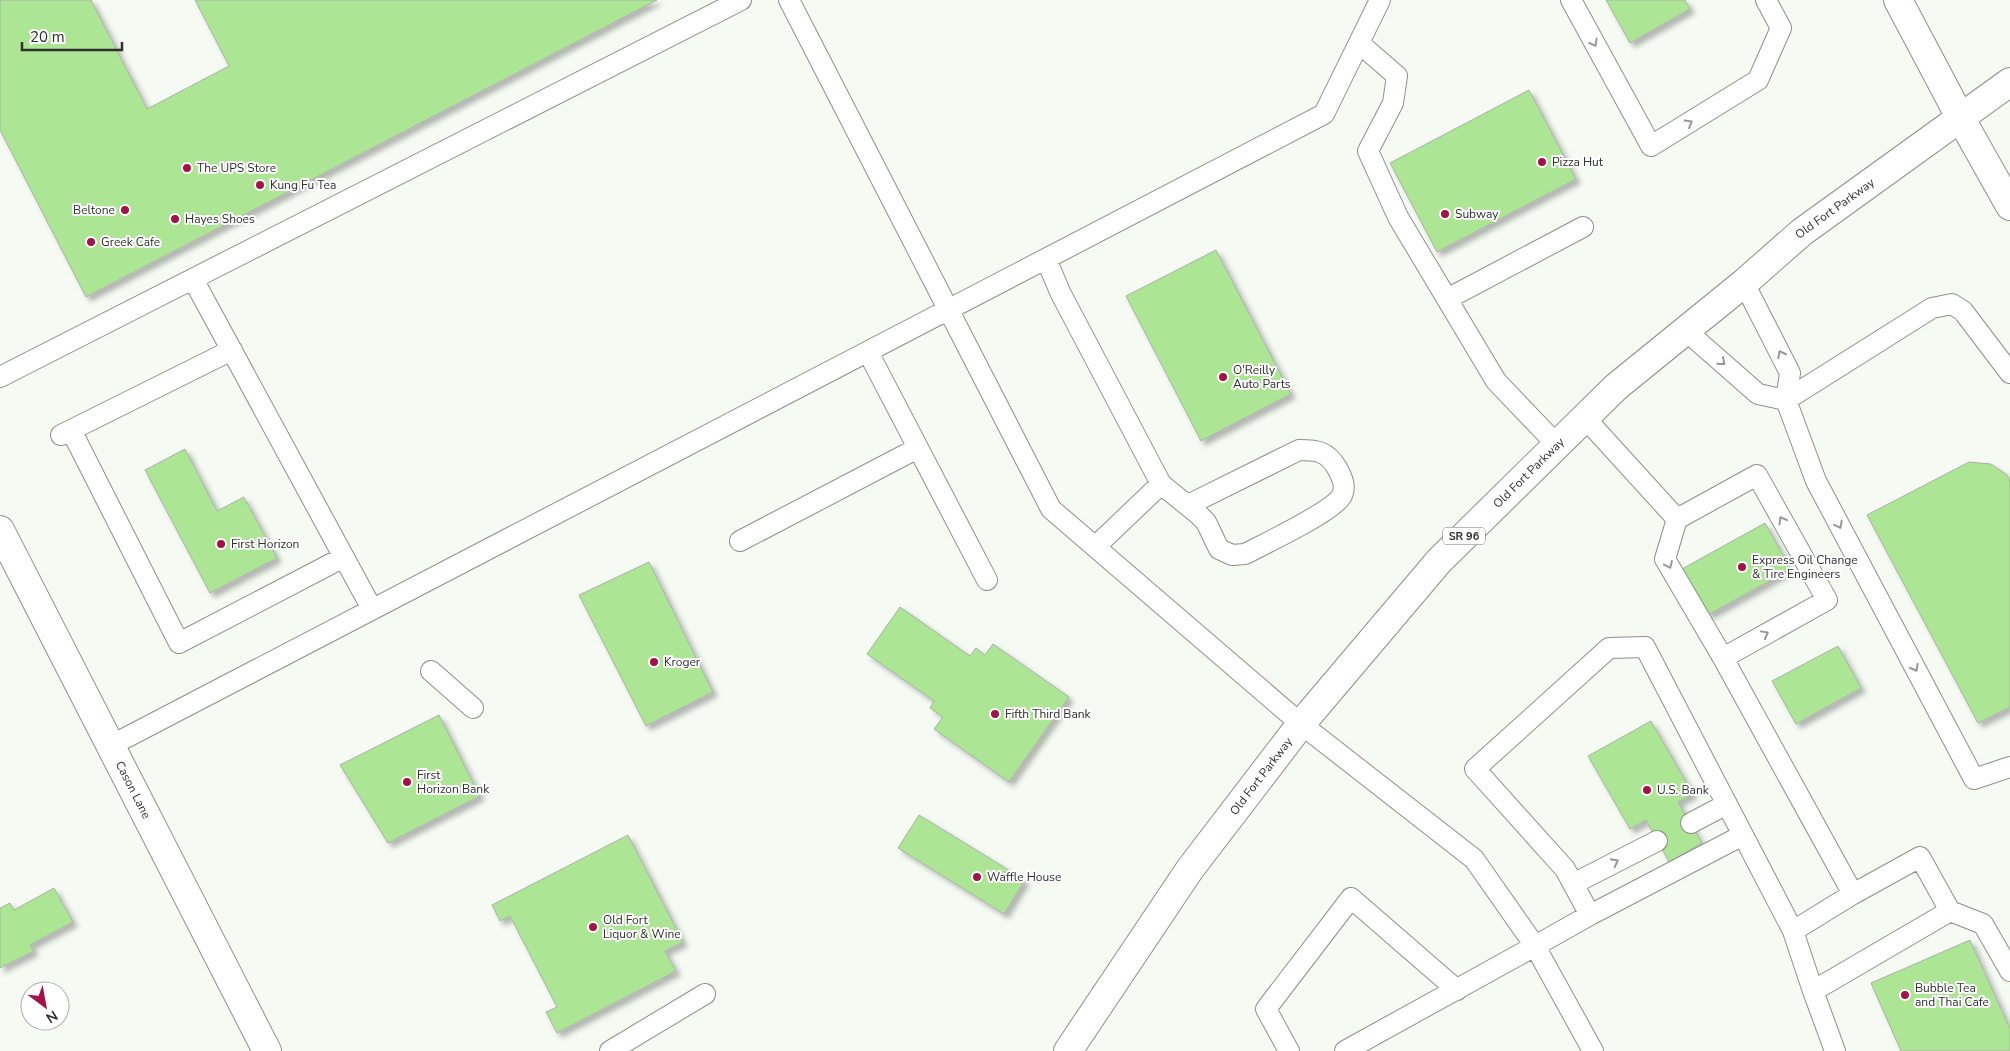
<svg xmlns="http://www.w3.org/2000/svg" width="2010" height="1051" viewBox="0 0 2010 1051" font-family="'Nunito Sans',sans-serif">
	<defs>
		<filter id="shadow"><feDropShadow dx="4.5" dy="4.5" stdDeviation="2.5" flood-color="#0004"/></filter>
	</defs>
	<rect width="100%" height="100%" fill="#f5faf3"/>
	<!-- building -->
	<path fill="#ace695" stroke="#abafa9" filter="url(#shadow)" d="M 0,0 L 91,0 L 147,109 L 229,66 L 195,0 L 657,0 L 86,297 L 0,130 Z
		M 1606,0 L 1685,0 L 1690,9 L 1630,43 Z
		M 1529,90 L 1576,179 L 1437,252 L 1390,163 Z
		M 1216,250 L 1291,394 L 1201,441 L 1126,296 Z
		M 185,449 L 217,511 L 244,497 L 277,558 L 210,593 L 145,470 Z
		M 1969,462 L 1991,464 L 2007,475 L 2010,481 L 2010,707 L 1978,723 L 1867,515 Z
		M 1765,523 L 1791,569 L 1708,615 L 1682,569 Z
		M 649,562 L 713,692 L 646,726 L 579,595 Z
		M 900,607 L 970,656 L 976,648 L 985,655 L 993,644 L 1069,697 L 1009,782 L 934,729 L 943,717 L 930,708 L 934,701 L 867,654 Z
		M 1838,646 L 1861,688 L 1796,724 L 1772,681 Z
		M 439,715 L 480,796 L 388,843 L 340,765 Z
		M 1651,721 L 1693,794 L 1678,802 L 1702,843 L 1669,862 L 1646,820 L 1630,829 L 1588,756 Z
		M 919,815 L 1025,880 L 1004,914 L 898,848 Z
		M 628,835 L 683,942 L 665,951 L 676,971 L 557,1033 L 546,1012 L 557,1007 L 510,916 L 500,921 L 492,905 Z
		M 54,888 L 73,922 L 30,945 L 34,951 L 0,968 L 0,908 L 10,903 L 14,910 Z
		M 1970,940 L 2010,1029 L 2010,1051 L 1901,1051 L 1871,983 Z"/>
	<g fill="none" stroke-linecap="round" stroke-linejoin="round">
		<defs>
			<path id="service" d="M 789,0 L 1051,509 L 1301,724 L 1474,859 L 1535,946 L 1590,915 L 1565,869 L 1475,769 L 1609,648 L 1645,647 L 1793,931 L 1813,991
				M 1571,0 L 1651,146 L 1758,80 L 1781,28 L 1766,0
				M 1359,43 L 1397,76 L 1393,103 L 1368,151 L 1398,217 L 1496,381 L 1557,445
				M 1046,259 L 1061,294 L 1161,484 L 1095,547
				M 193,279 L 372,609
				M 1744,283 L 1790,373 L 1786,400 L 1816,481 L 1974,779 L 2010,767
				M 1447,299 L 1583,227
				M 1685,330 L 1758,394 L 1786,400 L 1932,308 L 1952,304 L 1963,311 L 2010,373
				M 868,352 L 987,580
				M 0,377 L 741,0
				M 1585,418 L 1677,519
				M 71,430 L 179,643 L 344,557
				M 61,435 L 232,350
				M 1161,484 L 1198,514 L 1206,522 L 1219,549 L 1232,555 L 1245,554 C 1266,543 1330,513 1341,497 C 1347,487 1342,477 1337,468 C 1327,451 1317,450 1299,450 L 1188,505
				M 740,541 L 918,448
				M 1723,658 L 1827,600 L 1757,475 L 1677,519 L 1665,559 L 1723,658 L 1853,894 L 1920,857 L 1950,911 L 1813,991 L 1835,1051
				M 431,671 L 473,708
				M 110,746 L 1324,114 L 1380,0
				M 1691,823 L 1727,804
				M 1573,884 L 1657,841
				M 1950,911 L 1983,924 L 2010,971
				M 1590,915 L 1743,835
				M 1793,931 L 1853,894
				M 610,1051 L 705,994
				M 1289,1051 L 1266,1009 L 1351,898 L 1457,990
				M 1345,1051 L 1535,946 L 1593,1051"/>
			<path id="minor" d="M 1960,117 L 2010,206"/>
			<g id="tertiary">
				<path d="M 1898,0 L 1960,117"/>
				<path id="s1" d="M 0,530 L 267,1051"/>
			</g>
			<g id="primary">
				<path id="s2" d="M 1068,1051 L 1190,869 L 1301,724 L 1439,561 L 1616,387 L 1744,283 L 1802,232 L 2010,82"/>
			</g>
		</defs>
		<!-- service casing -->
		<use href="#service" stroke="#8c908a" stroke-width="22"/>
		<!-- minor casing -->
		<use href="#minor" stroke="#8c908a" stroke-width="30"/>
		<!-- tertiary casing -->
		<use href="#tertiary" stroke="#8c908a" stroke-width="30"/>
		<!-- primary casing -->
		<use href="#primary" stroke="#8c908a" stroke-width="30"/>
		<!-- service -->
		<use href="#service" stroke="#fff" stroke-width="20"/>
		<!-- minor -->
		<use href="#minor" stroke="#fff" stroke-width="28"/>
		<!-- tertiary -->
		<use href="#tertiary" stroke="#fff" stroke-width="28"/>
		<!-- primary -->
		<use href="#primary" stroke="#fff" stroke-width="28"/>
	</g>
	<!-- one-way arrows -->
	<defs><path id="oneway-chevron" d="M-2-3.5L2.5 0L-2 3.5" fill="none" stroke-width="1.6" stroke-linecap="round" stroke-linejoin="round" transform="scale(1.25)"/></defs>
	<g stroke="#969896">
		<use href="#oneway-chevron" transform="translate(1594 43) rotate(61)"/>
		<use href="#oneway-chevron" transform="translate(1689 123) rotate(-31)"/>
		<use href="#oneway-chevron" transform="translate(1781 354) rotate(-117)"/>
		<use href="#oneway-chevron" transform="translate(1722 362) rotate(41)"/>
		<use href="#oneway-chevron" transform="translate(1782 520) rotate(-119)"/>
		<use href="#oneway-chevron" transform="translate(1839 525) rotate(62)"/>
		<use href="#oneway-chevron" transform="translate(1669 565) rotate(65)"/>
		<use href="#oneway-chevron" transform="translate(1765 634) rotate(-29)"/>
		<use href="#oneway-chevron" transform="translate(1915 668) rotate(62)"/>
		<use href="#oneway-chevron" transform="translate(1615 862) rotate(-27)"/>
	</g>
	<!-- markers -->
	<g fill="#a6114a" stroke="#fff" stroke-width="2">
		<circle cx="1542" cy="162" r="5"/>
		<circle cx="187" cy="168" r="5"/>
		<circle cx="260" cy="185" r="5"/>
		<circle cx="125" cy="210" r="5"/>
		<circle cx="1445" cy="214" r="5"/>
		<circle cx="175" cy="219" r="5"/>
		<circle cx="91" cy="242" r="5"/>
		<circle cx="1223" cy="377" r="5"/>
		<circle cx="221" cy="544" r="5"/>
		<circle cx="1742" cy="567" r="5"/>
		<circle cx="654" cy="662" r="5"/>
		<circle cx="995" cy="714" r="5"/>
		<circle cx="407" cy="782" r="5"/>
		<circle cx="1647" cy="790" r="5"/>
		<circle cx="977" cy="877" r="5"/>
		<circle cx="593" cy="927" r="5"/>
		<circle cx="1905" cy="995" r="5"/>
	</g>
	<g text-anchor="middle" stroke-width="4" stroke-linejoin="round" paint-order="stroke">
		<!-- shield labels -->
		<rect fill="#fff" stroke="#6d6e6c" stroke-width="1" x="1443" y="527.5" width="42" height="17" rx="4"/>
		<g font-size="11" font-weight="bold" fill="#2e302d">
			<text x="1464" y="540">SR 96</text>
		</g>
		<!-- poi labels -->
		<g font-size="12" fill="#2e302d" stroke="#fff" text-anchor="start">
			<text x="1552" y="166">Pizza Hut</text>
			<text x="197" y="172">The UPS Store</text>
			<text x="270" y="189">Kung Fu Tea</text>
			<text x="115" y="214" text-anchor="end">Beltone</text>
			<text x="1455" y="218">Subway</text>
			<text x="185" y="223">Hayes Shoes</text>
			<text x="101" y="246">Greek Cafe</text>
			<text x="1233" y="374">O'Reilly<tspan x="1233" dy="14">Auto Parts</tspan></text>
			<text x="231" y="548">First Horizon</text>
			<text x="1752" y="564">Express Oil Change<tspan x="1752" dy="14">&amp; Tire Engineers</tspan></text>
			<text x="664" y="666">Kroger</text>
			<text x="1005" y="718">Fifth Third Bank</text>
			<text x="417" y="779">First<tspan x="417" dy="14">Horizon Bank</tspan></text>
			<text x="1657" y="794">U.S. Bank</text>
			<text x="987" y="881">Waffle House</text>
			<text x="603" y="924">Old Fort<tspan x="603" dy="14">Liquor &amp; Wine</tspan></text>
			<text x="1915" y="992">Bubble Tea<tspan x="1915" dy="14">and Thai Cafe</tspan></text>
		</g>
		<!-- street labels -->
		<g font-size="12" fill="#2e302d" stroke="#fff">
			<text dy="4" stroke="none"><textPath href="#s2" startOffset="1146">Old Fort Parkway</textPath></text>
			<text dy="4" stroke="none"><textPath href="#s2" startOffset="741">Old Fort Parkway</textPath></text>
			<text dy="4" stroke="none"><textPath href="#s2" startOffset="336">Old Fort Parkway</textPath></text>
			<text dy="4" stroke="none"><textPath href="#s1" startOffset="292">Cason Lane</textPath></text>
		</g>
	</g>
	<!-- north arrow -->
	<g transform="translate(45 1006) rotate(148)"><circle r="24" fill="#ffffff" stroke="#abacab"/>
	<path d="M0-4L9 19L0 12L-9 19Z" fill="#a6114a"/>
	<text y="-8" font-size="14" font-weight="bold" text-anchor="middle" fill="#2e302d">N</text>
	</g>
	<!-- scale -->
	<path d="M22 42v8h100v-8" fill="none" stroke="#2e302d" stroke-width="2.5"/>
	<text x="30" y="42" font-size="15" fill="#2e302d" stroke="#ffffff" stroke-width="4" paint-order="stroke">20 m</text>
</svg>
